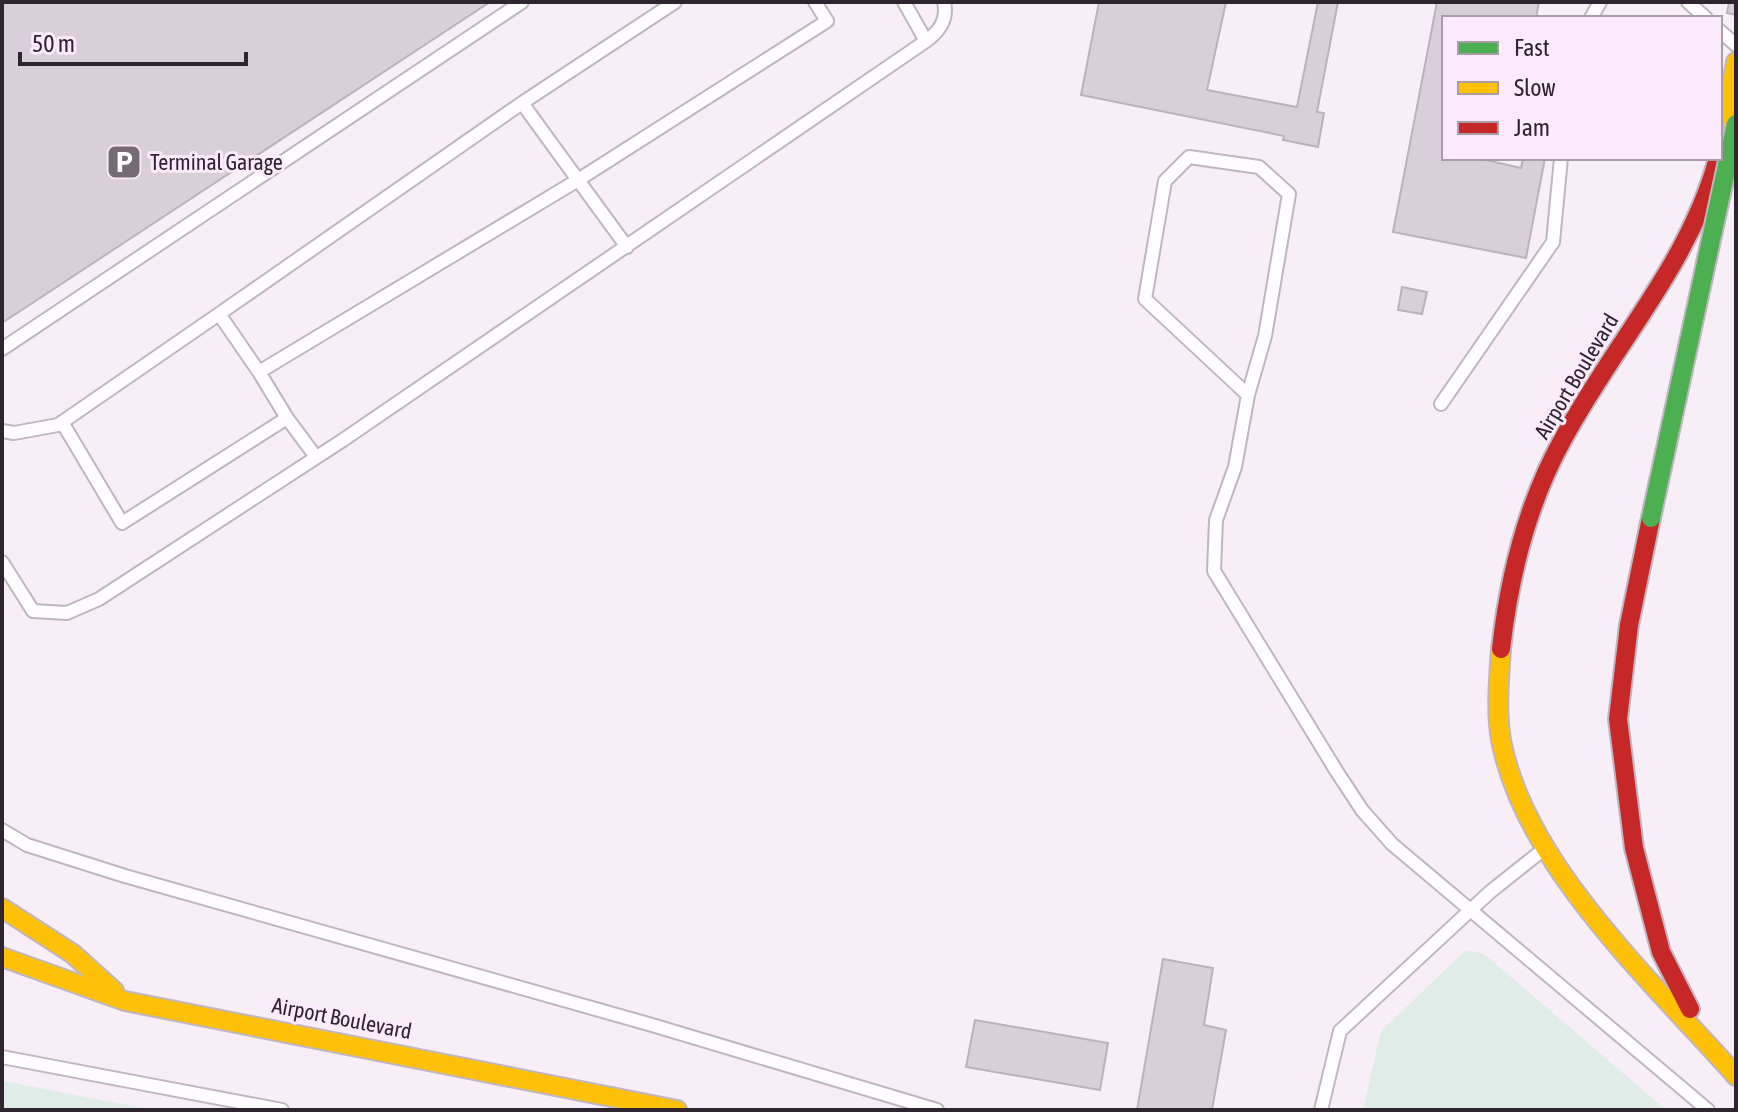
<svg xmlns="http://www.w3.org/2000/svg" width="1738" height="1112" viewBox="0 0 1738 1112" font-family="'Asap Condensed',sans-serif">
	<rect width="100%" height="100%" fill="#f8eef8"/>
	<!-- green -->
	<path fill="#dfece7" d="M 1465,951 L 1482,953 L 1491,960 L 1666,1110 L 1363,1110 L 1381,1031 Z
		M 2,1081 L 154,1110 L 2,1110 Z"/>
	<!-- building -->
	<path fill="#d9cfd8" stroke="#bdb2bb" stroke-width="2" d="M 2,2 L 490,2 L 2,323 Z
		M 1099,2 L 1226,2 L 1207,90 L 1297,107 L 1318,2 L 1338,2 L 1317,112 L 1324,113 L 1318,147 L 1283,140 L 1284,136 L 1081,95 Z
		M 1437,2 L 1539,2 L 1536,18 L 1444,18 L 1444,158 L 1477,158 L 1521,168 L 1523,158 L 1545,158 L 1526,258 L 1393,232 Z
		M 1729,2 L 1736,2 L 1736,15 L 1727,13 Z
		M 1402,287 L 1427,292 L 1422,314 L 1398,310 Z
		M 1163,959 L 1213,968 L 1204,1025 L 1226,1030 L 1212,1110 L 1137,1110 Z
		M 975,1020 L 1108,1043 L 1100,1090 L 966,1067 Z"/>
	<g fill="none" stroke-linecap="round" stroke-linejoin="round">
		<defs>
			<path id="lane" d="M 904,2 L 926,41
				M 1688,2 L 1706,18
				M 1591,18 L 1600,2
				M 1720,31 L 1736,45
				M 522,103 L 578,180 L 827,21 L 815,2
				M 219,314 L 522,103 L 675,2
				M 2,349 L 522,2
				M 259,372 L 287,418 L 316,457
				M 1248,395 L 1145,299 L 1165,181 L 1189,157 L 1259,167 L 1289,194 L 1265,336 L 1248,395 L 1235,467 L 1216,520 L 1214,571 L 1337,772 L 1362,810 L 1392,844 L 1708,1110
				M 1441,404 L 1553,242 L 1561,158
				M 62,422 L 122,523 L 287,418
				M 2,431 L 14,433 L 58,425 L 219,314 L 259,372 L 578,180 L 627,247
				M 2,562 L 33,611 L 67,613 L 99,599 L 343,440 L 926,41 C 940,31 948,19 944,2
				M 2,830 L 27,845 L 125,876 L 652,1025 L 937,1110
				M 2,1057 L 282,1110
				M 1321,1110 L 1340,1031 L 1490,892 L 1544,849"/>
			<path id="slow" d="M 1720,146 L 1736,62
				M 1501,649 C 1499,679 1496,711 1501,740 C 1525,866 1654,983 1736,1076
				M 2,908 L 73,954 L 114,991
				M 2,957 L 125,1001 L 677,1110"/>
			<path id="jam" d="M 1651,518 L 1629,625 L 1618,719 L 1634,848 L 1661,952 L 1690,1009
				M 1501,649 C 1509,578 1528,502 1563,439 C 1614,344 1687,267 1717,162"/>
		</defs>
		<!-- lane casing -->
		<use href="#lane" stroke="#bfb6c0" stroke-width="16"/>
		<!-- slow casing -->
		<use href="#slow" stroke="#bfb6c0" stroke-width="22"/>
		<!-- jam casing -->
		<use href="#jam" stroke="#bfb6c0" stroke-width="22"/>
		<!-- lane -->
		<use href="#lane" stroke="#fefcfe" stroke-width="12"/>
		<!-- slow -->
		<use href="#slow" stroke="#ffc107" stroke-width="18"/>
		<!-- jam -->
		<use href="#jam" stroke="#c62828" stroke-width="18"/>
		<defs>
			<path id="fast-bridge" d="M 1651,518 L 1736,124"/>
		</defs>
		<!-- fast-bridge casing -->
		<use href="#fast-bridge" stroke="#bfb6c0" stroke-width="22" stroke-linecap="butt"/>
		<!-- fast-bridge -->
		<use href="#fast-bridge" stroke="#4caf50" stroke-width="18"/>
	</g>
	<!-- icons -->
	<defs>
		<symbol id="parking-square" viewBox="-11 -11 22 22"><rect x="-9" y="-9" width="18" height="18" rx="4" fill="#756b76" stroke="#fbeafc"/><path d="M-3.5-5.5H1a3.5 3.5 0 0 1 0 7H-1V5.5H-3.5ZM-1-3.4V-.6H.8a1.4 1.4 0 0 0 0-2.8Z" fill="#fff"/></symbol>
	</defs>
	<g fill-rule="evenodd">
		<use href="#parking-square" x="104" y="142" width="40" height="40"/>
	</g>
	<g text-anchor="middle" stroke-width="6" stroke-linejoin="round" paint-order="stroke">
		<!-- poi labels -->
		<g font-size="22" fill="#2f2530" stroke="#fbeafc" text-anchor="start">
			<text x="150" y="170">Terminal Garage</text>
		</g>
		<!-- street labels -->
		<g font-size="22" fill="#2f2530" stroke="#fbeafc">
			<text transform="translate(1576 376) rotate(-59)" y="8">Airport Boulevard</text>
			<text transform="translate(342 1018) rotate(11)" y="8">Airport Boulevard</text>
		</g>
	</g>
	<!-- border -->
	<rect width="1738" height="1112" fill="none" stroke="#2f2530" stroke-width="8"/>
	<!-- legend -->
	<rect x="1442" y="16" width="280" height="144" fill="#fbeafc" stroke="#a99baa" stroke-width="2"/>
	<rect x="1458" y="42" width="40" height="12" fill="#4caf50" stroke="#a99baa" stroke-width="2"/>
	<text x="1514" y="56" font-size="24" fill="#2f2530">Fast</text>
	<rect x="1458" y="82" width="40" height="12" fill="#ffc107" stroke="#a99baa" stroke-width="2"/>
	<text x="1514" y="96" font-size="24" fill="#2f2530">Slow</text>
	<rect x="1458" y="122" width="40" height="12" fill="#c62828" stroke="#a99baa" stroke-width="2"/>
	<text x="1514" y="136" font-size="24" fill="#2f2530">Jam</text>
	<!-- scale -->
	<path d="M20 52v12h226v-12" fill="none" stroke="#2f2530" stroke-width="4"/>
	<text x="32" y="52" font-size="24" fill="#2f2530" stroke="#fbeafc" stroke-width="6" paint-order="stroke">50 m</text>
</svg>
